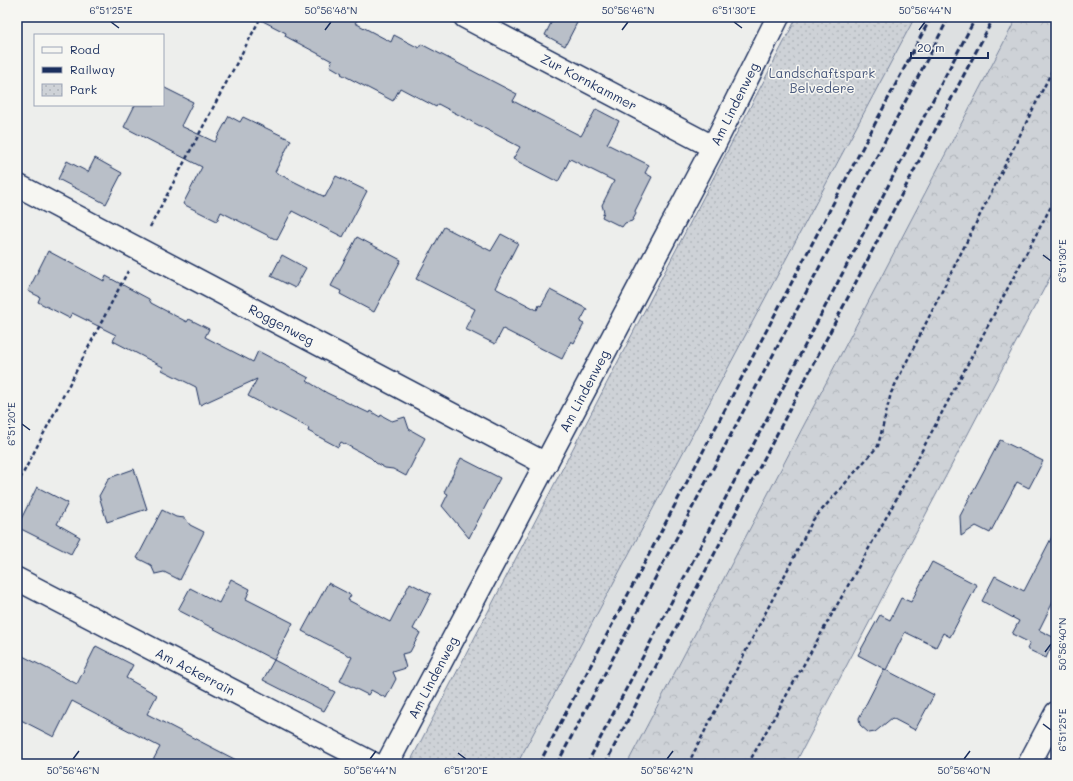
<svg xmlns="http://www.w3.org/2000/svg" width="1073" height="781" viewBox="0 0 1073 781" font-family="Mali,sans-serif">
	<defs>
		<pattern id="forest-crowns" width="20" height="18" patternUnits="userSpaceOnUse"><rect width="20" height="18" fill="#ced2d7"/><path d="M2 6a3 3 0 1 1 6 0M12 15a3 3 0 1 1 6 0" fill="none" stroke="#b0b5bb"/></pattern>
		<pattern id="park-dots" width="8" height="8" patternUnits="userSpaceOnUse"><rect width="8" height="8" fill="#ced2d7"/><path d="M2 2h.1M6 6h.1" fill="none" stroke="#b0b5bb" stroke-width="1.8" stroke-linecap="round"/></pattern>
	</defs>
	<rect width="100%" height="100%" fill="#edeeec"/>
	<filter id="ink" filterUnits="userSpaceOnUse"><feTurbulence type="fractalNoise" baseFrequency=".025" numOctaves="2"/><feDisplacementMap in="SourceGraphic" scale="8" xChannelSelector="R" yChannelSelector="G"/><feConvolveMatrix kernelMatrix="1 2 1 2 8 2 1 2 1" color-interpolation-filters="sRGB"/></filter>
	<g filter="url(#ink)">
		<!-- built -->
		<path fill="#dde0e1" d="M 915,17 L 1017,17 L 627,764 L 517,764 Z"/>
		<!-- forest -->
		<path fill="url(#forest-crowns)" stroke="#74809a" d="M 1017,17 L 1056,17 L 1056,266 L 795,764 L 627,764 Z"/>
		<!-- park -->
		<path fill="url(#park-dots)" stroke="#74809a" d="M 797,17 L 915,17 L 517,764 L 409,764 Z"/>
		<!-- building -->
		<path fill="#b9bfc8" stroke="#1b2f5e" d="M 255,17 L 359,17 L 355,23 L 391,42 L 394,35 L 419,48 L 421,44 L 517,94 L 513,101 L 581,136 L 596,109 L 619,121 L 607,144 L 649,165 L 645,173 L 652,177 L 635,211 L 636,214 L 632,221 L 625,223 L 622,227 L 602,217 L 604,212 L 602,205 L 614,181 L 570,159 L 558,182 L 513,159 L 520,147 L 438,104 L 436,107 L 400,88 L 393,101 L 341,74 L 342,73 L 330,66 L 332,61 L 285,36 L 286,33 Z
			M 554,17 L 580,17 L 565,46 L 545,35 Z
			M 163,87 L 193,102 L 181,126 L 215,142 L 229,116 L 240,122 L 243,117 L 291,140 L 275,172 L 325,197 L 336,176 L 367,191 L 343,237 L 292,211 L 277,240 L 221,212 L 217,221 L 183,204 L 202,167 L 124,127 L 135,105 L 163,105 Z
			M 95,158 L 122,173 L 106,204 L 58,179 L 67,161 L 88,172 Z
			M 444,227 L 491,251 L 501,234 L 518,243 L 495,288 L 537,310 L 539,305 L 541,306 L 550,290 L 587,309 L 580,322 L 584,324 L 574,343 L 571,341 L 562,359 L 503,329 L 495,344 L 465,329 L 475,309 L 416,279 Z
			M 357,237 L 401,260 L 374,312 L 340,294 L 341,291 L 331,286 Z
			M 48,251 L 104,281 L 106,276 L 149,299 L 151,303 L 187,322 L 189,319 L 209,329 L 205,337 L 253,362 L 258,351 L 309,378 L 307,381 L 327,393 L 369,413 L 370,411 L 380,417 L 381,415 L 392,421 L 405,417 L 409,429 L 425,438 L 406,476 L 393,469 L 385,468 L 376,463 L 371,458 L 341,442 L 338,447 L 308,431 L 309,428 L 248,396 L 257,379 L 200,405 L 196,387 L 162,370 L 163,367 L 113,341 L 116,335 L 72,313 L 69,318 L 38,302 L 40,297 L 28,291 Z
			M 282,255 L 306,268 L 295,288 L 271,276 Z
			M 1000,440 L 1043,461 L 1029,488 L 1017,482 L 990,533 L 976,526 L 961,536 L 960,516 Z
			M 461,458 L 500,478 L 469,538 L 442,506 L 448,494 L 444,492 Z
			M 134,469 L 147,509 L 107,522 L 99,496 L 109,478 Z
			M 37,487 L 68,503 L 57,524 L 80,537 L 71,554 L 17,527 Z
			M 162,510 L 176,517 L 185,518 L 190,525 L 204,532 L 180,580 L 164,572 L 155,574 L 151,565 L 137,558 Z
			M 1056,529 L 1056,596 L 1039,630 L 1055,638 L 1046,658 L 1027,649 L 1030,643 L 1012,634 L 1019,621 L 982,601 L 995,576 L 1024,591 Z
			M 932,562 L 977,585 L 950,637 L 943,633 L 936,647 L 905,632 L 886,670 L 858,655 L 880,615 L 890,620 L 901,598 L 911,602 Z
			M 231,579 L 250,589 L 246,599 L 293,623 L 274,660 L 178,610 L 190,588 L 219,603 Z
			M 328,583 L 351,595 L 348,600 L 390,622 L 410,583 L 431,594 L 413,629 L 420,633 L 410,652 L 402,654 L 406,668 L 393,672 L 396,679 L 386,698 L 371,690 L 368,695 L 340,681 L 352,657 L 302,631 Z
			M 96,646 L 133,665 L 126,678 L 157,695 L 147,714 L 244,764 L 151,764 L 160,747 L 72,701 L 54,737 L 17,718 L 17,653 L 77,684 Z
			M 274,660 L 335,692 L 324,711 L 263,680 Z
			M 884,669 L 934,695 L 915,730 L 892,718 L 875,732 L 869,733 L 860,725 L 859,718 Z"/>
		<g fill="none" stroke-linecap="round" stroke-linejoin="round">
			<defs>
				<g id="street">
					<path id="s1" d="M 465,17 L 713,147"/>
					<path id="s2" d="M 17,185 L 546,464"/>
					<path id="s3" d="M 17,579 L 374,764"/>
					<path id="s4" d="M 387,764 L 713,147 L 778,17"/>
					<path d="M 1029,764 L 1056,713"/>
				</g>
			</defs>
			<!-- street casing -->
			<use href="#street" stroke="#1b2f5e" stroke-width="25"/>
			<!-- path -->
			<path stroke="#1b2f5e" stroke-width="2.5" stroke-dasharray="4 3" stroke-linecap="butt" d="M 150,227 L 261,17
				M 17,485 L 128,271
				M 688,764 L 813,520 L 878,446 L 891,393 L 1056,63
				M 748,764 L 892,507 L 1056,197"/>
			<!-- street -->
			<use href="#street" stroke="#f6f6f2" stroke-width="22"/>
			<!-- rail -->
			<path stroke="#1b2f5e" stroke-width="3" stroke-dasharray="6 3" stroke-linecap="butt" d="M 539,764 L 931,17
				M 557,764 L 829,249 L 949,17
				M 587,764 L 976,17
				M 605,764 L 994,17"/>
		</g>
	</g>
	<!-- ticks -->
	<path fill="none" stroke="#1b2f5e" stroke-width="1.5" d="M 111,22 L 119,28M 734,22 L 742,28M 325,30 L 331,22M 622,30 L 628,22M 919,30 L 925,22M 1043,255 L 1051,261M 22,424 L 30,430M 1045,652 L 1051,644M 1043,724 L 1051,730M 458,753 L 466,759M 73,759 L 79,751M 370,759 L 376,751M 667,759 L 673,751M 964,759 L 970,751"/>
	<g text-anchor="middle" stroke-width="3" stroke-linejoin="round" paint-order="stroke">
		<!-- park labels -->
		<g font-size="13" fill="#48587c" stroke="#f6f6f2">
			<text x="822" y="78">Landschaftspark<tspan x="822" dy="15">Belvedere</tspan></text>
		</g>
		<!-- street labels -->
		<g font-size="13" fill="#1b2f5e" stroke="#f6f6f2">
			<text dy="5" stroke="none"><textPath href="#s1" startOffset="140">Zur Kornkammer</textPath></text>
			<text dy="5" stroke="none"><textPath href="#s4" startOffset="746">Am Lindenweg</textPath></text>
			<text dy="5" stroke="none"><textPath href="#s2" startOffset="299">Roggenweg</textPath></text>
			<text dy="5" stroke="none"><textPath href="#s4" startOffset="422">Am Lindenweg</textPath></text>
			<text dy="5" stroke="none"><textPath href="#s3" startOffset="201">Am Ackerrain</textPath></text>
			<text dy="5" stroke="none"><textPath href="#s4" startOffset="98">Am Lindenweg</textPath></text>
		</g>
	</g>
	<!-- margin -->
	<rect width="1073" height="781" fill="none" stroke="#f6f6f2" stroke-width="44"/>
	<!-- legend -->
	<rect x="34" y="34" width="130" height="72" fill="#f6f6f2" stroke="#9ea6b7"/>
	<rect x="42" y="47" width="20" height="6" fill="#f6f6f2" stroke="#9ea6b7"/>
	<text x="70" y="54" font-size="12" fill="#1b2f5e">Road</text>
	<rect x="42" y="67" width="20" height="6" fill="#1b2f5e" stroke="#9ea6b7"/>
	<text x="70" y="74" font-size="12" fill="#1b2f5e">Railway</text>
	<rect x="42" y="84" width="20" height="12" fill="url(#park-dots)" stroke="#9ea6b7"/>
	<text x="70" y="94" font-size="12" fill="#1b2f5e">Park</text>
	<!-- scale -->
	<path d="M911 52v6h77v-6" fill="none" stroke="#1b2f5e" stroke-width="2"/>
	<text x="917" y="52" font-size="12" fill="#1b2f5e" stroke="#f6f6f2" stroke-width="3" paint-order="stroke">20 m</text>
	<rect x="22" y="22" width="1029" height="737" fill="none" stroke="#1b2f5e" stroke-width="1.5"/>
	<g font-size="10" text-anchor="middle" fill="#1b2f5e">
		<text x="111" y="14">6°51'25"E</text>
		<text x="331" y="14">50°56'48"N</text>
		<text x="628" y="14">50°56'46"N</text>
		<text x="734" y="14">6°51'30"E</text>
		<text x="925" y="14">50°56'44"N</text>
		<text transform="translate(1062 261) rotate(-90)" y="4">6°51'30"E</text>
		<text transform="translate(11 424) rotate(-90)" y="4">6°51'20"E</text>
		<text transform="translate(1062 644) rotate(-90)" y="4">50°56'40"N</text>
		<text transform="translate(1062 730) rotate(-90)" y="4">6°51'25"E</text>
		<text x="73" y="774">50°56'46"N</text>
		<text x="370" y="774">50°56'44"N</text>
		<text x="466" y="774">6°51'20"E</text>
		<text x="667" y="774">50°56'42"N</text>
		<text x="964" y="774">50°56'40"N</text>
	</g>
</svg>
